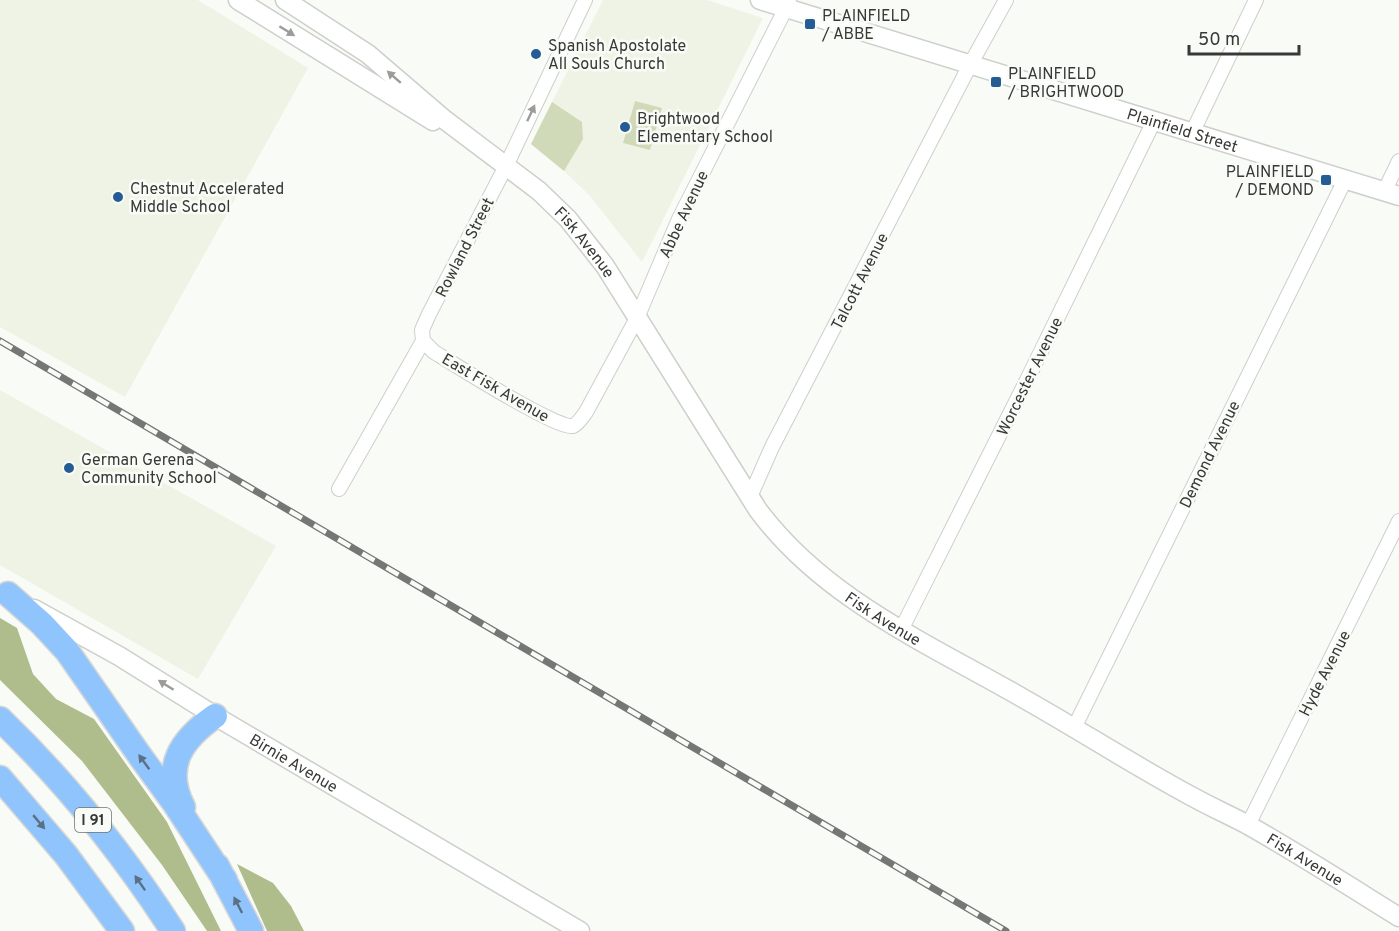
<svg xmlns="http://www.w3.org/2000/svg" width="1399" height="931" viewBox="0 0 1399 931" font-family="Overpass,sans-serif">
	<rect width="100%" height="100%" fill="#f9fbf6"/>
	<!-- built -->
	<path fill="#eff3e6" d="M 0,0 L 198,0 L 308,68 L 125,397 L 0,327 Z
		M 603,0 L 707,0 L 763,18 L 642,262 L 589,195 L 564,171 L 531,144 Z
		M 0,390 L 276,546 L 198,679 L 0,565 Z"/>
	<!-- green -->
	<path fill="#d1dab8" d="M 635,101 L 662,108 L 650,150 L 623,143 Z
		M 552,102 L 582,122 L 583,139 L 564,171 L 531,144 Z"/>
	<!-- forest -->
	<path fill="#afbc8b" d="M 0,618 L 17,628 L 33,674 L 56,699 L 94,719 L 167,822 L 221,931 L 207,931 L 162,865 L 82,761 L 0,680 Z
		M 237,864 L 273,883 L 291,906 L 304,931 L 267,931 Z"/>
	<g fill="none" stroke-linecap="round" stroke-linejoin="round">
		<defs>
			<path id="street" d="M 1192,133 L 1256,0
				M 1384,192 L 1399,161
				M 423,341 L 434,352 C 452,363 560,431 573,426 C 578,424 583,416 586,412 L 637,318 L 679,219 L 789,2
				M 339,489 L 423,341 L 422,330 L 429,314 L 506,166 L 585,0
				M 750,497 L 772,447 L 970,65 L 1006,0
				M 901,630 L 1027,380 L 1154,121
				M 1074,728 L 1345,180
				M 1248,825 L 1399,521"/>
			<g id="secondary">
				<path d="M 238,0 L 433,121"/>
				<path id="s1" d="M 285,0 L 368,54 L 445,120 L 539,191 L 568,219 L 605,266 L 758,510 C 825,600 931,645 1026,700 C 1081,731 1135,766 1191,796 C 1209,806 1229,815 1248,825 C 1299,854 1349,886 1399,917"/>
				<path id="s2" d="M 760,0 L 1399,196"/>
				<path id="s3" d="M 34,609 L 119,656 L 215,716 L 580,931"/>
			</g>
			<path id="highway" d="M 8,594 L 42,624 L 67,651 L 140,756 L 175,804 L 225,880
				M 0,719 C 66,782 123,854 173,931
				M 0,778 L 66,855 L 122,931
				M 183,807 C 162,766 182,739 215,716
				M 217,866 L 251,931"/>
		</defs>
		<!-- street casing -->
		<use href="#street" stroke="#cdcfca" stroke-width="16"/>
		<!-- secondary casing -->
		<use href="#secondary" stroke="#cdcfca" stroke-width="21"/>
		<!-- highway casing -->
		<use href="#highway" stroke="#d7d7d7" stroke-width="27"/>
		<!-- street -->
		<use href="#street" stroke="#fff" stroke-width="14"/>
		<!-- secondary -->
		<use href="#secondary" stroke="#fff" stroke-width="18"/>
		<!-- highway -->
		<use href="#highway" stroke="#90c4fc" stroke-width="24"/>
		<defs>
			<path id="rail" d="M 0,341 L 1006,931"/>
		</defs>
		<!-- rail casing -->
		<use href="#rail" stroke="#767774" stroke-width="7"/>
		<!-- rail -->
		<use href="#rail" stroke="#f9fbf6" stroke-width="4.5" stroke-dasharray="14" stroke-linecap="butt"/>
	</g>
	<!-- one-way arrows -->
	<defs><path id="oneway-solid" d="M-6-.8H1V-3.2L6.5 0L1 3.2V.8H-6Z" transform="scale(1.5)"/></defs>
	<g fill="#9c9c9a">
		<use href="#oneway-solid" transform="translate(287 31) rotate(32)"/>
		<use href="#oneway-solid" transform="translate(394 77) rotate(-139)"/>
		<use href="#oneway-solid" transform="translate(531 113) rotate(-65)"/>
		<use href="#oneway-solid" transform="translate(166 685) rotate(-148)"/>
	</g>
	<g fill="#5b7085">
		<use href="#oneway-solid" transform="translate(144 762) rotate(-126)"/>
		<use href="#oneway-solid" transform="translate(39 822) rotate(50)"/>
		<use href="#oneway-solid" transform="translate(140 883) rotate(-125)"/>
		<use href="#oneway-solid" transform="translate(238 905) rotate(-117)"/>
	</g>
	<!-- markers -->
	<g fill="#255c94" stroke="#f9fbf6" stroke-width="2">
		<rect x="804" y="18" width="12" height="12" rx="3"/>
		<circle cx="536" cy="54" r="6"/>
		<rect x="990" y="76" width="12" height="12" rx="3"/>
		<circle cx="625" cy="127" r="6"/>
		<rect x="1320" y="174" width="12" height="12" rx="3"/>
		<circle cx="118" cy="197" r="6"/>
		<circle cx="69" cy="468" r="6"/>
	</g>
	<g text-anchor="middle" stroke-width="5" stroke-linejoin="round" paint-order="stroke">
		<!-- shield labels -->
		<rect fill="#f9fbf6" stroke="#727270" stroke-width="1.5" x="75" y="808" width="36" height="24" rx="4.5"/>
		<g font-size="15" font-weight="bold" fill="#383836">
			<text x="93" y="825">I 91</text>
		</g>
		<!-- poi labels -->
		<g font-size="16" fill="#383836" stroke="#f9fbf6" text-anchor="start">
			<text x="822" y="21">PLAINFIELD<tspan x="822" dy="18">/ ABBE</tspan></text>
			<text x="548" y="51">Spanish Apostolate<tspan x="548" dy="18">All Souls Church</tspan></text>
			<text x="1008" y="79">PLAINFIELD<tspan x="1008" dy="18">/ BRIGHTWOOD</tspan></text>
			<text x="637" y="124">Brightwood<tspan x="637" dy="18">Elementary School</tspan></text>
			<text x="1314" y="177" text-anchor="end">PLAINFIELD<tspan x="1314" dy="18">/ DEMOND</tspan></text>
			<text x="130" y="194">Chestnut Accelerated<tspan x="130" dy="18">Middle School</tspan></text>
			<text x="81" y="465">German Gerena<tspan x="81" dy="18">Community School</tspan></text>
		</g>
		<!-- street labels -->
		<g font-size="16" fill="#383836" stroke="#f9fbf6">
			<text dy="6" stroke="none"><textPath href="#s2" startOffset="442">Plainfield Street</textPath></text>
			<text transform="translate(683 214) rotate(-65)" y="6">Abbe Avenue</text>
			<text dy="6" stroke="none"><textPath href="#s1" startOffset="387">Fisk Avenue</textPath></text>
			<text transform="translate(464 247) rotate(-63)" y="6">Rowland Street</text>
			<text transform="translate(859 281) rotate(-63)" y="6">Talcott Avenue</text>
			<text transform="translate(1029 376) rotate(-64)" y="6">Worcester Avenue</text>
			<text transform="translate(496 387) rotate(30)" y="6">East Fisk Avenue</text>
			<text transform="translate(1209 454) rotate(-64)" y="6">Demond Avenue</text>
			<text dy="6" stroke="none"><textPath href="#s1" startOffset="873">Fisk Avenue</textPath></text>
			<text transform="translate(1324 673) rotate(-63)" y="6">Hyde Avenue</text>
			<text dy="6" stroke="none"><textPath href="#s3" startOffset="302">Birnie Avenue</textPath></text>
			<text dy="6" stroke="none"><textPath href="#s1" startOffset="1359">Fisk Avenue</textPath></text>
		</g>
	</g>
	<!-- scale -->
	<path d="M1189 45v9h110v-9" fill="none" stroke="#383836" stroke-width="3"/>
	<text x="1198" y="45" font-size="18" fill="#383836" stroke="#f9fbf6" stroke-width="4.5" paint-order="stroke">50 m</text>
</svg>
